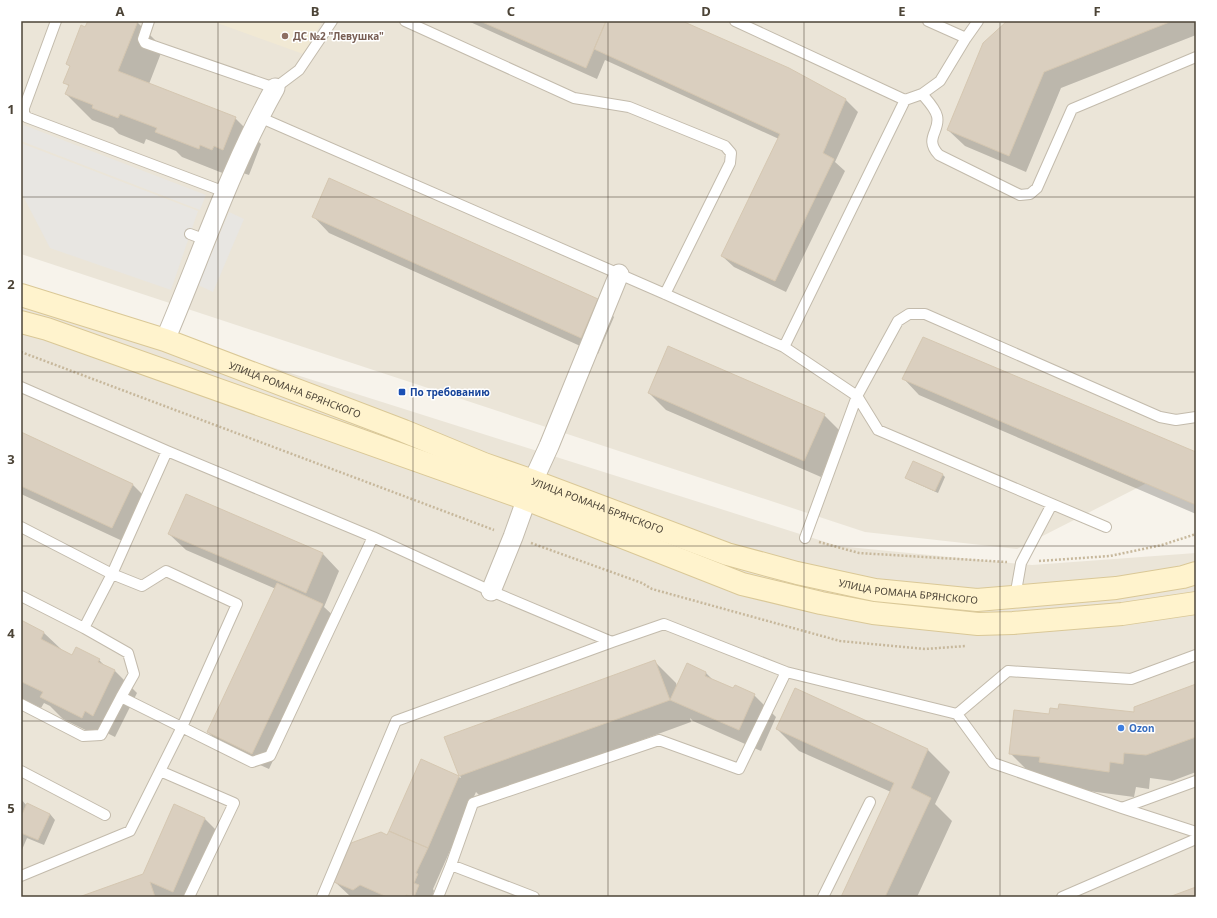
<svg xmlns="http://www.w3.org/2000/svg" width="1217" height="918" viewBox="0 0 1217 918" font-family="'Noto Sans',sans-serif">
	<rect width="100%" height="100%" fill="#f7f3eb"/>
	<!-- residential -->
	<path fill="#ebe5d8" d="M 21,21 L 1196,21 L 1196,458 L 1017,549 L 865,532 L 21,254 Z
		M 21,288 L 838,546 L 1032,565 L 1196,553 L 1196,897 L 21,897 Z"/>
	<!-- education -->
	<path fill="#f1e9d4" d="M 212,21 L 322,21 L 306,55 Z"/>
	<!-- parking -->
	<path fill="#e8e6e2" d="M 21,124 L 206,195 L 200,210 L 21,141 Z
		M 21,143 L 198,211 L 171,290 L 50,248 L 21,192 Z
		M 229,212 L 244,219 L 213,292 L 198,285 Z"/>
	<!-- shadow -->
	<path fill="#0003" d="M 89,21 L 137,22 L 163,48 L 149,84 L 235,118 L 261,144 L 249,175 L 240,172 L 225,174 L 182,157 L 176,151 L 146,139 L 144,144 L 119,134 L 113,128 L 92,120 L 66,94 L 69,87 L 65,82 L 71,67 L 67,64 Z
		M 468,21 L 679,21 L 789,69 L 846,100 L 858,112 L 835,162 L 845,171 L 786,292 L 734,267 L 722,256 L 779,139 L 605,60 L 597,79 Z
		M 1009,21 L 1196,21 L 1196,35 L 1061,88 L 1026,172 L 965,146 L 948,130 Z
		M 329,180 L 598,300 L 614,317 L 598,354 L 329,233 L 313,216 Z
		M 903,378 L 1196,453 L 1196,514 L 919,395 Z
		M 649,393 L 824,415 L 841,432 L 821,477 L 666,410 Z
		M 21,433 L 132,484 L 149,501 L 129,544 L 21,494 Z
		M 942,474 L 945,477 L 938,493 L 909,480 L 907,478 Z
		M 186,495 L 323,554 L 339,571 L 324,607 L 339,621 L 269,769 L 225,749 L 208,732 L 276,589 L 186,550 L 169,534 Z
		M 21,621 L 44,633 L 62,650 L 73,656 L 99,660 L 107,668 L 115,671 L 137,693 L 115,737 L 107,733 L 104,739 L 63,719 L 50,706 L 44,703 L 41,708 L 21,698 Z
		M 654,661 L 676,683 L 677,686 L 706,673 L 713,680 L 734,689 L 754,695 L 776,717 L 761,751 L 693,721 L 690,718 L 691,722 L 482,798 L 476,792 L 433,889 L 434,891 L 432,897 L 351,897 L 335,882 L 387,836 L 421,761 L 461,778 L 445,738 Z
		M 1196,685 L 1196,772 L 1172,781 L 1150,778 L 1149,789 L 1136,787 L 1134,797 L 1066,788 L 1036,779 L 1010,753 L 1050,716 L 1134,713 Z
		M 795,690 L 928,750 L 950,772 L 935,804 L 952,821 L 917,897 L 842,897 L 891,792 L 799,751 L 777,729 Z
		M 21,799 L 27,806 L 50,814 L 55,820 L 44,845 L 27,838 L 21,852 Z
		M 174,805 L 205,819 L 221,835 L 194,897 L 81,897 L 144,875 Z"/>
	<!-- building -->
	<path fill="#dacfbf" stroke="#d5c7b1" d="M 88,21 L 138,21 L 118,71 L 236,117 L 223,150 L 214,146 L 212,150 L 200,145 L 199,149 L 155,132 L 157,128 L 120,114 L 118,118 L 92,108 L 93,105 L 65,94 L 69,85 L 63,83 L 70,66 L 66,64 L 81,25 L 85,27 Z
		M 480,21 L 606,21 L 586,68 Z
		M 606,21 L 682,21 L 789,68 L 846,99 L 823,153 L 834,159 L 775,281 L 721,256 L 780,134 L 594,49 Z
		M 1007,21 L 1172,21 L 1044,72 L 1009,156 L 947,130 L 983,43 Z
		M 329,178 L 598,299 L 581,338 L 312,217 Z
		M 923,337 L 1196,452 L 1196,505 L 902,379 Z
		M 668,346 L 825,414 L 804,461 L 648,393 Z
		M 21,432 L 133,484 L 112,528 L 21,486 Z
		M 913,461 L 943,474 L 935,491 L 905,478 Z
		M 186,494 L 323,553 L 306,593 L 168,534 Z
		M 277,583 L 323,604 L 252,754 L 207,732 Z
		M 21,620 L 44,632 L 41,639 L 72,655 L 76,647 L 100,659 L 98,662 L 115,670 L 93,716 L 85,711 L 82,718 L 40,697 L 43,692 L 22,682 L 21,684 Z
		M 655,660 L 670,700 L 459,776 L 444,737 Z
		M 687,663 L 706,672 L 705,676 L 733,688 L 735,685 L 755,694 L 739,730 L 670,700 Z
		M 1196,684 L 1196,737 L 1146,755 L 1124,753 L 1123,764 L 1110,762 L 1109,772 L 1039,762 L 1040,757 L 1009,754 L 1014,710 L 1049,714 L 1050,708 L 1058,709 L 1059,704 L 1134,712 L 1134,707 Z
		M 795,688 L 928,749 L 911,788 L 931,798 L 885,897 L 841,897 L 894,783 L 776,729 Z
		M 421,759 L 459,776 L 428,848 L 389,831 Z
		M 27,803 L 50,814 L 38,840 L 21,833 L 21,817 Z
		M 174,804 L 205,818 L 173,892 L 150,882 L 155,897 L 79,897 L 143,874 Z
		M 389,831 L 428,848 L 416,873 L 418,874 L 414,883 L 419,885 L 414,897 L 406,895 L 405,897 L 387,897 L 360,885 L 353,890 L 334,882 L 351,843 L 381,832 L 387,835 Z
		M 1196,887 L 1196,897 L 1169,897 Z"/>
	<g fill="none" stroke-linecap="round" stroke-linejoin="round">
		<defs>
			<path id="lane" d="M 56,21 L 24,108 L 24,112 L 26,117 L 225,192
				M 149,21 L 143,39 L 145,43 L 275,88 L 299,70 L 332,21
				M 405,21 L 574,98 L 629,107 L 725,146 L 731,153 L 730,163 L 665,294
				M 735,21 L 905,100 L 922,94 L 940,81 L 966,38 L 978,21
				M 928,21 L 966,38
				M 922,94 C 927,100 935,108 937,116 C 941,131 923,138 939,155 L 1020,195 L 1030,194 L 1037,188 L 1072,109 L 1196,57
				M 905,100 L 784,347 L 857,396 L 878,430 L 1106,527
				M 259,117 L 665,294 L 784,347
				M 190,234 L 206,240
				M 21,387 L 167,451 L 373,537 L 491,591 L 612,642 L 664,624 L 786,672 L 957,714 L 993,763 L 1122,808 L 1196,832
				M 21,527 L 112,574 L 142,586 L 166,571 L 237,604 L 182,727 L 130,831 L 21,876
				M 805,538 L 857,396 L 898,321 L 909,314 L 925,314 L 1160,417 L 1176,420 L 1196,417
				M 21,596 L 84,628 L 128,653 L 134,674 L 121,697 L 252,762 L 270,756 L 373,537
				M 1015,597 L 1021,563 L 1052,504
				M 84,628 L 112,574 L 167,451
				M 21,704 L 83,736 L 101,735 L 121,697
				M 957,714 L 1008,671 L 1131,679 L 1196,655
				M 21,771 L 105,815
				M 160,771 L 234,803 L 189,897
				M 1122,808 L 1196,781
				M 451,865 L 534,897
				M 322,897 L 396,721 L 612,642
				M 438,897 L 451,865 L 473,803 L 659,740 L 739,769 L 786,672
				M 823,897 L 870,802
				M 1062,897 L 1196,839"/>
			<path id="street" d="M 165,340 C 201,256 230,168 275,88
				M 491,591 L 513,537 L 533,481 L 549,446 L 619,274"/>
			<g id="secondary">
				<path id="s1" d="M 21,295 L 165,340 L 404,431 L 484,464 L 533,481 L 727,554 L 797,573 L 875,590 L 977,600 L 1116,588 L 1183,577 L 1196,573"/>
				<path d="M 21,322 L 47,329 L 526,499 L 742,584 L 821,603 L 873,613 L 978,624 L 1013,623 L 1122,614 L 1196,603"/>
			</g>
		</defs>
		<!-- lane casing -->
		<use href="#lane" stroke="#c3bbac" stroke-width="12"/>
		<!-- street casing -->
		<use href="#street" stroke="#c3bbac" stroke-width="21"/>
		<!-- secondary casing -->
		<use href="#secondary" stroke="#dac897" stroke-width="24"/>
		<!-- path -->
		<path stroke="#c7b89c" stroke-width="2.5" stroke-dasharray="2 2" stroke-linecap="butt" d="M 21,352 L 494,530
			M 819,542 L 859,553 L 1007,562
			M 531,543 L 642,583 L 652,589 L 840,641 L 925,649 L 966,646
			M 1039,561 L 1110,556 L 1162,545 L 1196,534"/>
		<!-- lane -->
		<use href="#lane" stroke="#fff" stroke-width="10"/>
		<!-- street -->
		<use href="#street" stroke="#fff" stroke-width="19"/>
		<!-- secondary -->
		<use href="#secondary" stroke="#fff3cd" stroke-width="22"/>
	</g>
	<!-- grid -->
	<path fill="none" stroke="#4c4437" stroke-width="1" stroke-opacity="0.55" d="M 218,21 L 218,897M 413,21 L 413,897M 608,21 L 608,897M 804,21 L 804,897M 1000,21 L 1000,897M 21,197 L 1196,197M 21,372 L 1196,372M 21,546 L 1196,546M 21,721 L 1196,721"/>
	<!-- markers -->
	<circle fill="#8d6e63" stroke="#fff" stroke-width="1.5" cx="285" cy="36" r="4"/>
	<rect fill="#1a4fb4" stroke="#fff" stroke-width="1.5" x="398" y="388" width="8" height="8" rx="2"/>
	<circle fill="#3f7fe0" stroke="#fff" stroke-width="1.5" cx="1121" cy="728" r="4"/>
	<g text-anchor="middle" stroke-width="3" stroke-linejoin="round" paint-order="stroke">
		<!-- education labels -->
		<g font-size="10" font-weight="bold" fill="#785e54" stroke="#fff" text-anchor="start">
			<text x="293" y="40">ДС №2 "Левушка"</text>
		</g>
		<!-- street labels -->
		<g font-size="10" fill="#4c4437" stroke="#fff">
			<text dy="4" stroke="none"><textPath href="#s1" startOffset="290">УЛИЦА РОМАНА БРЯНСКОГО</textPath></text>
			<text dy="4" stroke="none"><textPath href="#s1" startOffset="614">УЛИЦА РОМАНА БРЯНСКОГО</textPath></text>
			<text dy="4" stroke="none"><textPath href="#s1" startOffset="938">УЛИЦА РОМАНА БРЯНСКОГО</textPath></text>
		</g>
		<!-- transit labels -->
		<g font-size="10" font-weight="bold" fill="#164399" stroke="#fff" text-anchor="start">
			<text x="410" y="396">По требованию</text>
		</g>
		<!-- shop labels -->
		<g font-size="10" font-weight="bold" fill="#366cbe" stroke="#fff" text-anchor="start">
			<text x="1129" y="732">Ozon</text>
		</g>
	</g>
	<!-- border -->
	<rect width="1217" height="918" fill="none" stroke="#ffffff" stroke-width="44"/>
	<rect x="22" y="22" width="1173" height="874" fill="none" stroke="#4c4437" stroke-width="1.5"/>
	<g font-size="13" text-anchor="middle" font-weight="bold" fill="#4c4437">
		<text x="120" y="16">A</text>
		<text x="315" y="16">B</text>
		<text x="511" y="16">C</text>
		<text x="706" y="16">D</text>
		<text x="902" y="16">E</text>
		<text x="1097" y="16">F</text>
		<text x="11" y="114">1</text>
		<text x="11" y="289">2</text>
		<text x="11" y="464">3</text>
		<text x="11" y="638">4</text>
		<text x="11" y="813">5</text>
	</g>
</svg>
